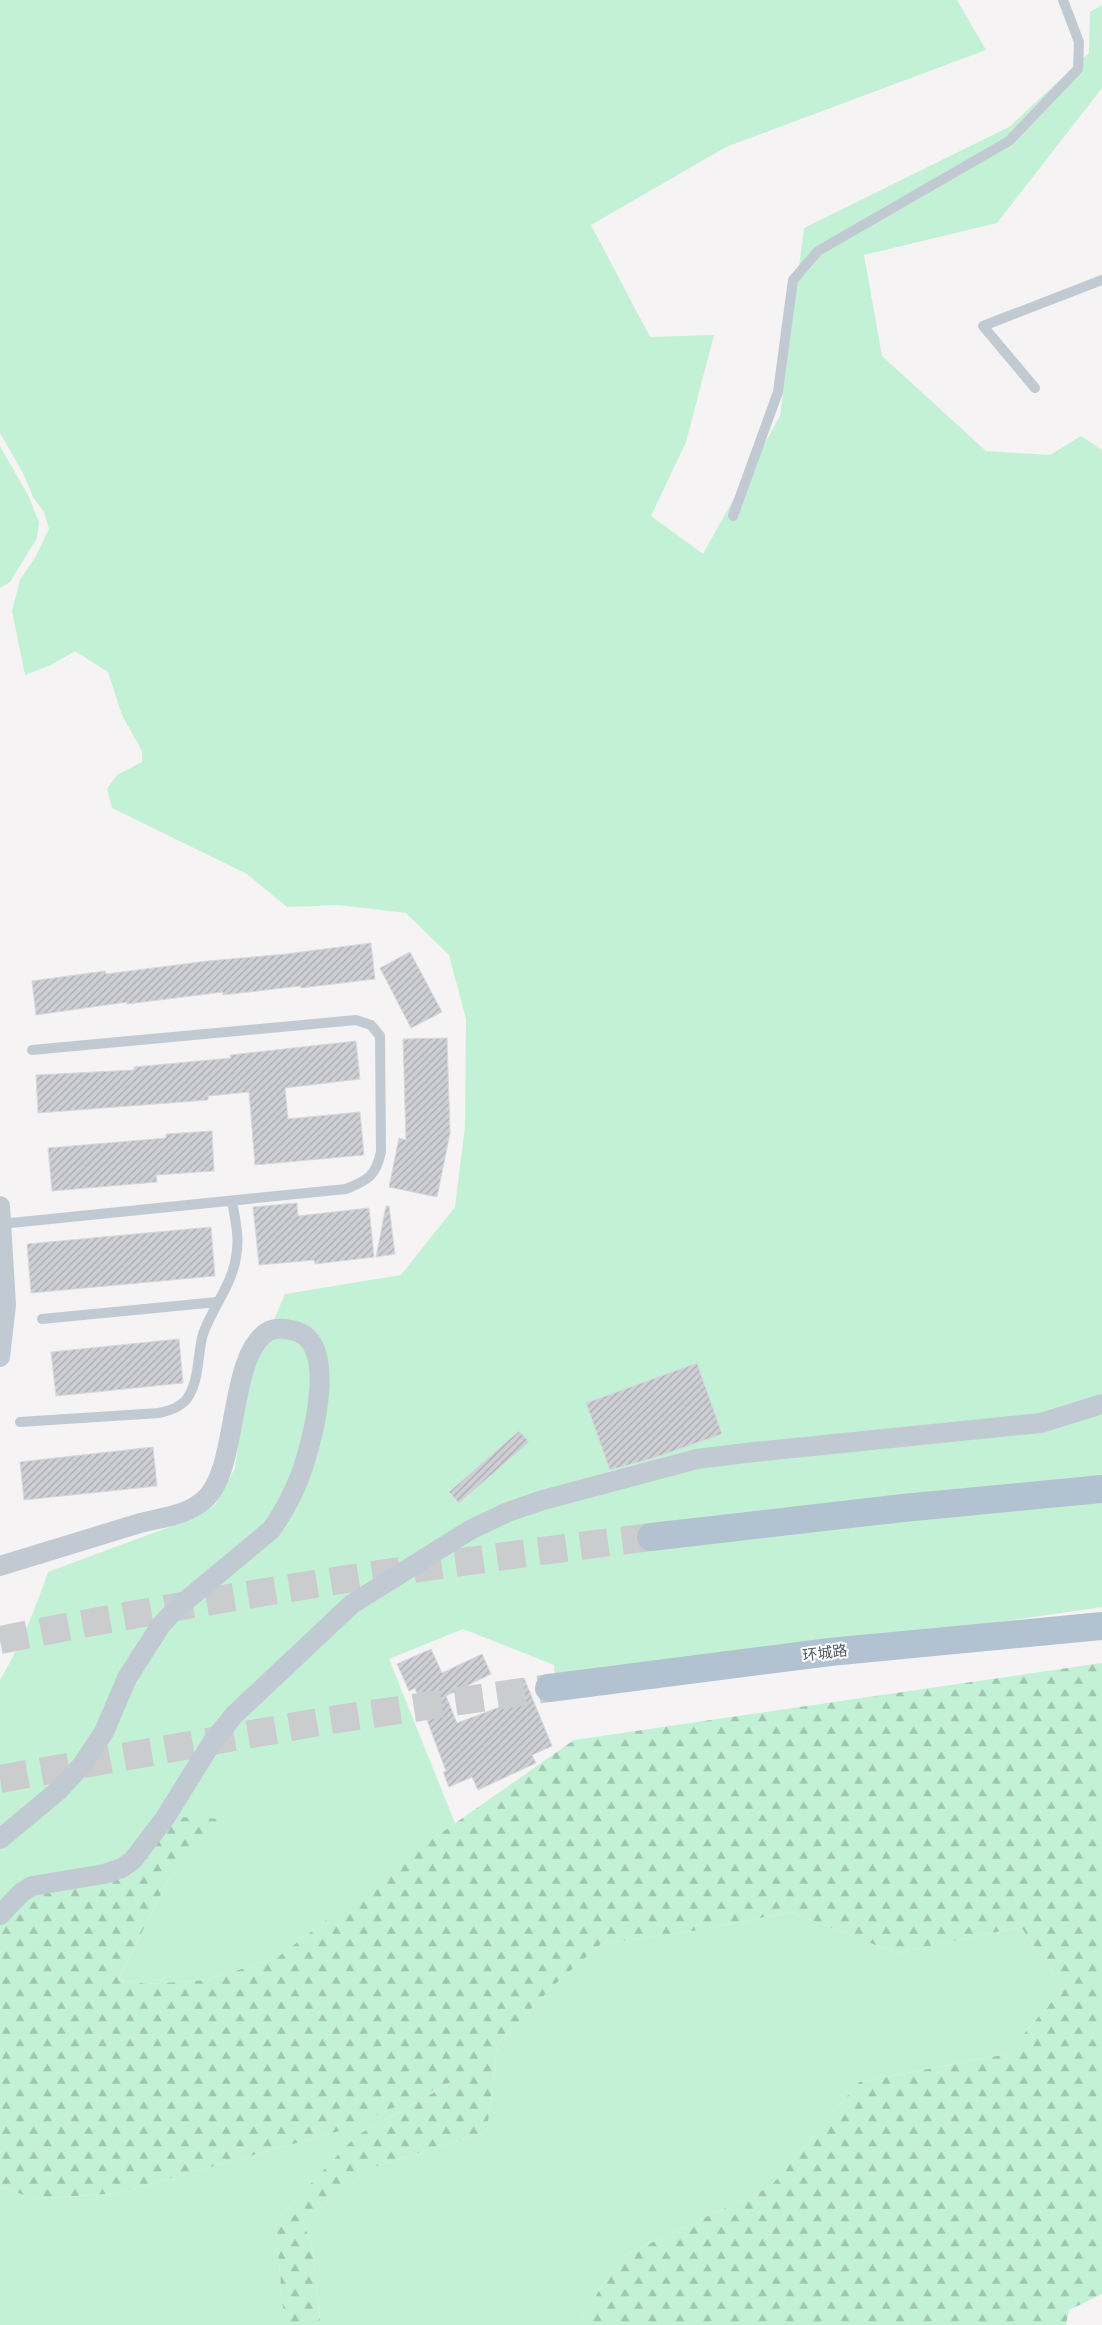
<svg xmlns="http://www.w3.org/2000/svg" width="1102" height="2325" viewBox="0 0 1102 2325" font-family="'Archivo Narrow','Noto Sans SC',sans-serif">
	<defs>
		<pattern id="forest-firs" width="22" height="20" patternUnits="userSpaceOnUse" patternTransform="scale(1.25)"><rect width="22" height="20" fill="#c3f1d5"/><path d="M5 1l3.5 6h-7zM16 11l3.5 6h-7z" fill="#a0c6b0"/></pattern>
		<pattern id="building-hatch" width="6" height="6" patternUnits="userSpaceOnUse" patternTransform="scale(1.25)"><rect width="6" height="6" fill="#cdcfd5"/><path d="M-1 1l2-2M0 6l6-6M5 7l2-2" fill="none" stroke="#a8abb0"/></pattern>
	</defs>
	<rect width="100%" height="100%" fill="#f5f3f3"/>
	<!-- grass -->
	<path fill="#c3f1d5" d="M 0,0 L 957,0 L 986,50 L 726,147 L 591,225 L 650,337 L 714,335 L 686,442 L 651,516 L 703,554 L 780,416 L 804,228 L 1009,127 L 1089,53 L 1090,12 L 1102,5 L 1102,88 L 997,223 L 864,255 L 882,356 L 986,451 L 1050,455 L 1081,436 L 1102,450 L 1102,1607 L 555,1687 L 554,1665 L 463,1629 L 389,1659 L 455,1823 L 278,1957 L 207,1980 L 148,1984 L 118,1980 L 169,1878 L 221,1819 L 130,1874 L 0,1905 L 0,1680 C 20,1646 35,1610 48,1572 L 196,1517 L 216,1504 L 235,1468 L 241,1422 L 251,1374 L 285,1294 L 401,1275 L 455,1207 L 465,1126 L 466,1019 L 449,955 L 406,913 L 339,905 L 287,907 L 247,874 L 112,808 L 107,789 L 117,775 L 142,762 L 142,751 L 122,715 L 108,672 L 75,651 L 51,665 L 25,675 L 12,611 L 20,580 L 36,556 L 49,529 L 44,512 L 33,497 L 23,473 L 0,433 Z
		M 0,446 L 29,497 L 39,522 L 37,538 L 10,582 L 0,588 Z
		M 791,1912 L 896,1953 L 1021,1927 L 1063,1988 L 1007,2054 L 859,2082 L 770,2187 L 619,2258 L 578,2325 L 314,2325 L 320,2319 L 313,2251 L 303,2221 L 371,2168 L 487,2131 L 497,2045 L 553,1986 L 601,1944 L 693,1931 Z
		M 465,2075 L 356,2136 L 275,2221 L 284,2318 L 273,2325 L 0,2325 L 0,2186 L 34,2199 L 118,2193 L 343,2130 Z"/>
	<!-- forest -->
	<path fill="url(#forest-firs)" d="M 1102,1663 L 1102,2294 L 1069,2310 L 1066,2325 L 578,2325 L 619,2258 L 770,2187 L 859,2082 L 1007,2054 L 1063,1988 L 1021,1927 L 896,1953 L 791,1912 L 693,1931 L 601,1944 L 553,1986 L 497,2045 L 487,2131 L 371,2168 L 303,2221 L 313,2251 L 320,2320 L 314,2325 L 273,2325 L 284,2318 L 275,2221 L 356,2136 L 458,2079 L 343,2130 L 118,2193 L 34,2199 L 0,2186 L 0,1905 L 6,1902 L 130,1874 L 178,1817 L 222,1819 L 169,1878 L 118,1980 L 148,1984 L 207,1980 L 278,1957 L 434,1838 L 574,1740 Z"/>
	<!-- building -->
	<path fill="url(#building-hatch)" stroke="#d7d9de" d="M 371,943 L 375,979 L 301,988 L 300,986 L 223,995 L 223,992 L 127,1004 L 127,1002 L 36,1015 L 32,981 L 105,971 L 106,974 L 208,961 L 286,954 Z
		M 410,952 L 442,1012 L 411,1028 L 380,968 Z
		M 447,1038 L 450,1133 L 437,1197 L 389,1187 L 399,1138 L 406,1140 L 403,1039 Z
		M 356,1041 L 360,1079 L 285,1088 L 288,1119 L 360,1112 L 364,1155 L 255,1165 L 249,1092 L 208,1096 L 208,1100 L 38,1113 L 36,1075 L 134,1070 L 134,1067 L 231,1058 L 230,1055 Z
		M 212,1131 L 214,1171 L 156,1175 L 157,1182 L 52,1191 L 48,1148 L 166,1138 L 166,1134 Z
		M 297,1203 L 298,1216 L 369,1208 L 374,1257 L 315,1264 L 314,1260 L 259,1265 L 253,1207 Z
		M 386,1206 L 389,1206 L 395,1254 L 376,1257 Z
		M 211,1227 L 215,1276 L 31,1293 L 27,1244 Z
		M 179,1339 L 183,1383 L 56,1396 L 51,1352 Z
		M 697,1363 L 722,1434 L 653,1458 L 610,1470 L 586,1403 Z
		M 519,1431 L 529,1442 L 459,1503 L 449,1492 Z
		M 153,1447 L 157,1486 L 24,1500 L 20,1462 Z
		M 431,1649 L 442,1673 L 482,1654 L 491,1674 L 446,1696 L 457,1723 L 513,1702 L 506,1685 L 524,1678 L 552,1746 L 532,1755 L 536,1763 L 478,1790 L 472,1777 L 449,1787 L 443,1772 L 446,1771 L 415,1688 L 409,1691 L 397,1664 Z"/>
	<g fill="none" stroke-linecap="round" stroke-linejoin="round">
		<!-- primary-tunnel -->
		<path stroke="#caccce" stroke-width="28" stroke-dasharray="28 14" stroke-linecap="butt" d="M 0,1640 C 215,1597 433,1564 651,1537
			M 0,1779 L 324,1721 L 549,1688"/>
		<!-- lane -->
		<path stroke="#c1cad2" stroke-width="10" d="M 1035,388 L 983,326 L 1102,280
			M 733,516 L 778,392 L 793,280 L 818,251 L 1009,141 L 1078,69 L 1079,42 L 1063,0
			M 1,1224 L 346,1189 C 368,1180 376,1176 381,1152 L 380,1036 L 371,1025 L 356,1020 L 32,1050
			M 42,1319 L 217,1302
			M 20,1422 L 159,1413 C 169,1411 179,1408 186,1400 C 200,1382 197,1355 203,1334 C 212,1308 232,1285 236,1257 C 240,1238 235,1219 232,1201"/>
		<!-- street -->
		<path stroke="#c1cad2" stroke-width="20" d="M 0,1206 L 6,1305 L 0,1357
			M 0,1566 C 46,1552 91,1538 137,1524 C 161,1517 184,1517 204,1500 C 240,1470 227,1354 269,1331 C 278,1327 289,1329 298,1332 C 339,1347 311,1447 300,1476 C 293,1495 283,1513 271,1530 L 177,1608 L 161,1625 L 127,1678 L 104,1732 L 82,1765 L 59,1790 L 0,1839
			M 0,1915 L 21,1893 L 32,1886 L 104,1874 L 122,1868 L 133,1860 L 165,1818 L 211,1744 L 234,1715 L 352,1604 L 470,1530 L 508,1512 L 543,1500 L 697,1459 L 754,1452 L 1041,1423 L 1102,1404"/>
		<!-- primary -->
		<path stroke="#b3c2d1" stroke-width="28" d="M 651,1537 L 903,1508 L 1102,1489
			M 549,1688 L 830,1652 L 1102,1626"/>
	</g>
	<g text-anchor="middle" stroke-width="4" stroke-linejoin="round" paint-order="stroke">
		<!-- street labels -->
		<g font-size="15" fill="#4a5661" stroke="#fff">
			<text transform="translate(825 1653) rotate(-7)" y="5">环城路</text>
		</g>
	</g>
</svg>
